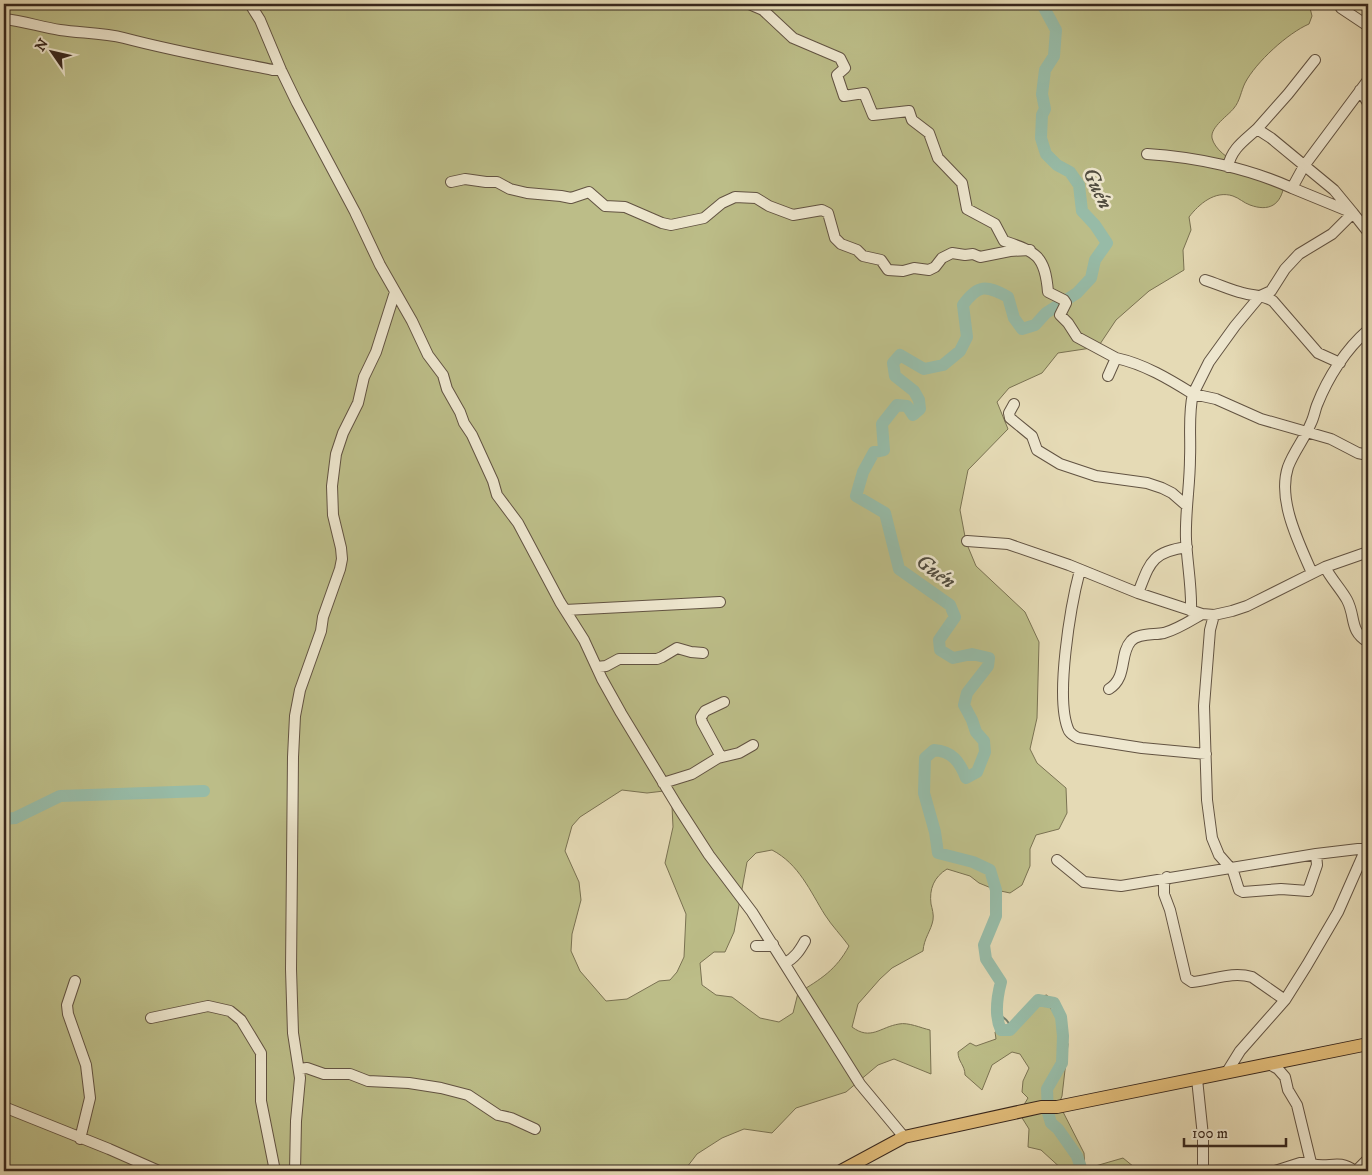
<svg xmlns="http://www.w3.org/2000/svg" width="1372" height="1175" viewBox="0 0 1372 1175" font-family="'IM FELL DW Pica',serif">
	<rect width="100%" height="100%" fill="#e5dab5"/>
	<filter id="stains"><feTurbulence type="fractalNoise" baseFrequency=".004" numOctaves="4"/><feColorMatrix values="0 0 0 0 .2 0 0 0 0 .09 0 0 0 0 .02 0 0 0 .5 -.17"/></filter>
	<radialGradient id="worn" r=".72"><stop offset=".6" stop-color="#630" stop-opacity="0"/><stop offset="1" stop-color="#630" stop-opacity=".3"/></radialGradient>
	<!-- green -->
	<path fill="#bcbd88" stroke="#7a7252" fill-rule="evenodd" d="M 4,4 L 1309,4 L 1312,16 L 1309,24 C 1288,33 1256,62 1245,83 C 1241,91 1240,101 1234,108 C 1229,115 1210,127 1212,138 C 1217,160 1265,177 1284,185 C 1281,205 1269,212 1250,205 C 1244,203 1239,198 1233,196 C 1215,190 1199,204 1189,217 L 1191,230 L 1183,250 L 1184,270 L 1149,291 L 1116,320 L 1098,347 L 1058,353 L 1042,373 L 1009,388 L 997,402 L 1008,429 L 968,470 L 960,510 L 966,542 L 976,566 L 1025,612 L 1039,642 L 1037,718 L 1030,749 L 1037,763 L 1066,788 L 1067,813 L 1059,829 L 1036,835 L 1030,849 L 1030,866 L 1022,885 L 1010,893 L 996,890 L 979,883 L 970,876 L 947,869 C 934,877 929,889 931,904 C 932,908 934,915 933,920 C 931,931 924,938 923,951 L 892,968 L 880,979 L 858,1004 L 852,1027 C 871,1041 880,1027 899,1024 C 908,1022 921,1028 930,1030 L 931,1074 L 894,1059 L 878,1065 L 846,1092 L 796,1108 L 772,1133 L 744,1129 L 722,1138 L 697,1154 L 684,1171 L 4,1171 ZM 622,790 L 647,793 L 664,791 L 672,806 L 673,827 L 665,863 L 686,914 L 684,957 L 677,972 L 670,980 L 659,981 L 627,999 L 606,1001 L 580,971 L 571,951 L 572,934 L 581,900 L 579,882 L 565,851 L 572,826 L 580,817 ZM 772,850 C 799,864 810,891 825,915 C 832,926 841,935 849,946 C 836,970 821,979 798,993 L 793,1013 L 779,1022 L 760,1018 L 732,997 L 716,995 L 702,985 L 700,963 L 714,952 L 725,952 L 734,932 L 747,862 L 756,853 Z
		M 1047,995 L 1051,1009 L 1058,1018 L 1068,1044 L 1062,1096 L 1059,1104 L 1084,1153 L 1085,1169 L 1123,1158 L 1139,1171 L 1064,1171 L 1041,1150 L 1028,1147 L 1029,1129 L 1019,1113 L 1028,1098 L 1022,1092 L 1023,1081 L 1029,1068 L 1020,1054 L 1012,1052 L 992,1065 L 982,1090 L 965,1075 C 965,1065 958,1062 958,1052 L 970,1043 L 976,1046 L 996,1039 L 995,1032 L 1012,1022 L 1036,997 Z"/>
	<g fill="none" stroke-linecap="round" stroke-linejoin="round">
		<!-- stream -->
		<path stroke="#717f6f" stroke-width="2" d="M 997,1014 C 1005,1018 1010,1021 1010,1030"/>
		<!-- river -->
		<path stroke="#97bba7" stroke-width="12" d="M 1042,4 L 1056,30 L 1054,56 L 1045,70 L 1042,94 L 1045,109 L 1042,115 L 1041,138 L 1046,154 L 1057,165 L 1070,172 L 1079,185 L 1082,211 L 1095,225 L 1107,243 L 1095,260 L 1091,278 L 1077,293 L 1046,313 L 1035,325 L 1022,329 L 1014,318 L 1008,297 C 986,285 978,284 963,305 L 967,337 L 960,351 L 943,365 L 924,369 L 900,355 L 893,363 L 895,376 L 914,391 L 919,400 L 920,409 L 913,415 L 907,406 L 897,405 L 882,424 L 884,450 L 874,452 L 863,472 L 856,496 L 885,513 L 899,569 L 950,605 L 955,617 L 939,640 L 940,650 L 953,658 L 972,654 L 989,658 L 988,666 L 967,693 L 964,705 L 972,720 L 976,732 L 984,741 L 985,752 L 977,772 L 966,778 C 960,762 952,751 934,750 L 925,758 L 924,793 L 935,832 L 938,853 L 973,862 L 990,870 L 996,890 L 996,916 L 984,945 L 986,959 L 1001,982 C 997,997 994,1015 1001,1030 L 1010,1030 L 1038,1000 L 1054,1003 L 1061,1017 L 1063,1036 L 1062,1063 L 1047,1089 L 1048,1113 L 1051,1123 L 1058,1129 L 1077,1156 L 1082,1171
			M 4,819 L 15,818 L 60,796 L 204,791"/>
		<defs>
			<path id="minor" d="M 250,4 L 260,20 L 281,70 L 297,103 L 355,212 L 380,265 L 412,321 L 428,355 L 443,375 L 447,389 L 460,412 L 464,423 L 472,435 L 493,481 L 497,495 L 518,523 L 560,602 L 584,640 L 602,679 L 621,713 L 678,807 L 709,855 L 752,912 L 860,1084 L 904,1137
				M 749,4 L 763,10 L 793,38 L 840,58 L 845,68 L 837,75 L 844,96 L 864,93 L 873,115 L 909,111 L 912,120 L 929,133 L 938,158 L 962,183 L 967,209 L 995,224 L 1004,241 C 1036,252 1045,255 1048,292 L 1064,300 L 1066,303 L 1060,315 L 1068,323 L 1077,337 L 1116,358
				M 1339,4 L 1341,8 L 1368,26
				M 4,19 C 23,21 41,27 60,30 C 81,33 104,33 124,38 C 173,51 223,60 273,70 L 281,70
				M 1315,60 L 1288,94 L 1257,129 L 1271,138 L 1334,190 L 1353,213 L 1292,188 L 1304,166 L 1368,80
				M 1360,90 L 1368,103
				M 1147,154 C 1195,157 1248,168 1292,188
				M 1228,167 C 1231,149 1244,141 1257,129
				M 451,182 L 465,179 L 486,182 L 497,182 L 510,189 L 527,193 L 561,196 L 571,198 L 589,192 L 605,206 L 625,207 L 662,223 L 671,225 L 704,218 L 722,203 L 735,197 L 756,198 L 769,206 L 793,215 L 822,210 L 828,213 L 835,238 L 841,244 L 857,250 L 863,256 L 881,260 L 888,270 L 903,271 L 914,268 L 929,270 L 935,267 L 942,258 L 952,253 L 965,255 L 973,254 L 980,257 L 1010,251 L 1030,250
				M 1205,280 C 1218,284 1230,290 1243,293 C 1253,296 1264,295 1273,301 L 1318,353 L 1340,363
				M 1108,376 L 1116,358 C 1144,364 1169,379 1193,394 L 1209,362 L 1235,326 L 1260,296 L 1271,291 L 1285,269 L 1299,254 L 1332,234 L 1353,213 L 1368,232
				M 1014,404 L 1009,413 L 1010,418 L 1032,436 L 1037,450 L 1060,464 L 1096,476 L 1147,483 L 1162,488 L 1172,493 L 1187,506
				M 967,541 L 1008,544 L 1069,565 L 1138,593 L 1202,614 L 1214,615 L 1232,611 L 1247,606 L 1325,567 L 1368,552
				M 1325,567 C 1331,579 1341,589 1347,600 C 1356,617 1349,631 1368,642
				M 1080,570 C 1071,604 1054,700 1069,731 C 1071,734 1074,736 1078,738 L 1142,748 L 1206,754
				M 1312,573 C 1299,543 1277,500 1288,467 C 1294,451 1305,438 1311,423 C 1314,417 1315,410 1317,405 C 1328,377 1346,349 1368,330
				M 1138,593 C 1150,563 1151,552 1187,547
				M 565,610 L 720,602
				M 1191,611 C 1192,587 1187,563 1186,539 C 1185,512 1190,485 1190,458 C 1191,437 1188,414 1193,394 L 1216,399 L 1261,419 L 1331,439 L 1358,453 L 1368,455
				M 1214,615 L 1210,630 L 1204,706 L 1207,800 L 1212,838 L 1219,855 L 1233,871 L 1239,890 L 1243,892 L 1281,889 L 1308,891 L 1317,865 L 1316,854
				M 597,667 L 606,666 L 619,659 L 657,659 L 662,657 L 677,648 L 691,652 L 703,653
				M 1109,689 C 1128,677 1119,654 1131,641 C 1138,633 1154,635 1164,633 C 1178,629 1190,621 1202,614
				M 721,757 L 702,722 L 701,717 L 705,711 L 724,702
				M 663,783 L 692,774 L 718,758 L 739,753 L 753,745
				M 1057,860 L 1084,882 L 1121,886 L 1316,854 L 1358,849 L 1365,849 L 1368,851
				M 1167,877 L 1164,884 L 1164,894 L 1170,910 L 1186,978 L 1192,982 C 1213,980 1232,971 1252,977 L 1285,1000
				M 756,946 L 772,946 L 773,944
				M 785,963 C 795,958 800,950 805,941
				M 75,981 L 67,1005 L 68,1014 L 86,1065 L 90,1098 L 80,1139
				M 151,1018 L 208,1006 L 230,1011 L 241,1020 L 261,1053 L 261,1101 L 275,1171
				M 1269,1064 L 1278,1069 L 1285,1077 L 1288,1090 L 1297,1105 L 1313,1171
				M 299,1069 L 307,1068 L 324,1074 L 350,1074 L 368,1081 L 409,1083 L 441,1088 L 468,1095 L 498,1115 L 511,1118 L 535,1129
				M 1227,1072 L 1240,1051 L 1285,1000 L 1307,965 L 1338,912 L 1368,844
				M 1197,1079 L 1203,1136 L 1203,1171
				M 4,1107 L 109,1149 L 159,1171
				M 1312,1164 C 1330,1169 1337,1158 1355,1171
				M 295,1171 L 296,1121 L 300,1078 L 293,1033 L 291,969 L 293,757 L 295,716 L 300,690 L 321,631 L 323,617 L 340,569 L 342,559 L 341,548 L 333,515 L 332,486 L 336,454 L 343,433 L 358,403 L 364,377 L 376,352 L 395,292
				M 1275,1171 L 1300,1163 L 1311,1162
				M 1356,1171 L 1368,1159"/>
			<path id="major" d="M 841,1171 L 904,1137 L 1041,1107 L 1057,1107 L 1368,1044"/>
		</defs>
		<!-- minor casing -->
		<use href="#minor" stroke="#625342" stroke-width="12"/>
		<!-- major casing -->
		<use href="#major" stroke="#37261c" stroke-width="14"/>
		<!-- minor -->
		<use href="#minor" stroke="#eee7cf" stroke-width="10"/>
		<!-- major -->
		<use href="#major" stroke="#e2bd7a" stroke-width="12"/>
	</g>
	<g text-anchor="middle" stroke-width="5" stroke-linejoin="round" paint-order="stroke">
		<!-- water labels -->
		<g font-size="21" font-style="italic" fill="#4f4b3f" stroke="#eee7cf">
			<text transform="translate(1098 188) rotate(65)" y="7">Guén</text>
			<text transform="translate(936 571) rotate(36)" y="7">Guén</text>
		</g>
	</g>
	<!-- margin -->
	<rect width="1372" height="1175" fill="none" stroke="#e5dab5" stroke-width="20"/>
	<rect x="5" y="5" width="1362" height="1165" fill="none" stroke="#37261c" stroke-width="2.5"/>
	<rect x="10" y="10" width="1352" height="1155" fill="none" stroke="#37261c"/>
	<!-- north arrow -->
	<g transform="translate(52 52) rotate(304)" stroke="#eee7cf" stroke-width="4" paint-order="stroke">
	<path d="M0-4L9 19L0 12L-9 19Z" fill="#37261c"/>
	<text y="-8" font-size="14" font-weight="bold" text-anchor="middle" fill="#37261c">N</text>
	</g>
	<!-- scale -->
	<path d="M1184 1138v8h102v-8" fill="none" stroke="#37261c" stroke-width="2.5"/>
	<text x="1192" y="1138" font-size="15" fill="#37261c" stroke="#eee7cf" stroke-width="4" paint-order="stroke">100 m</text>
	<rect width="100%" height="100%" filter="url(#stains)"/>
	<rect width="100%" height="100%" fill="url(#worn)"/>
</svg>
